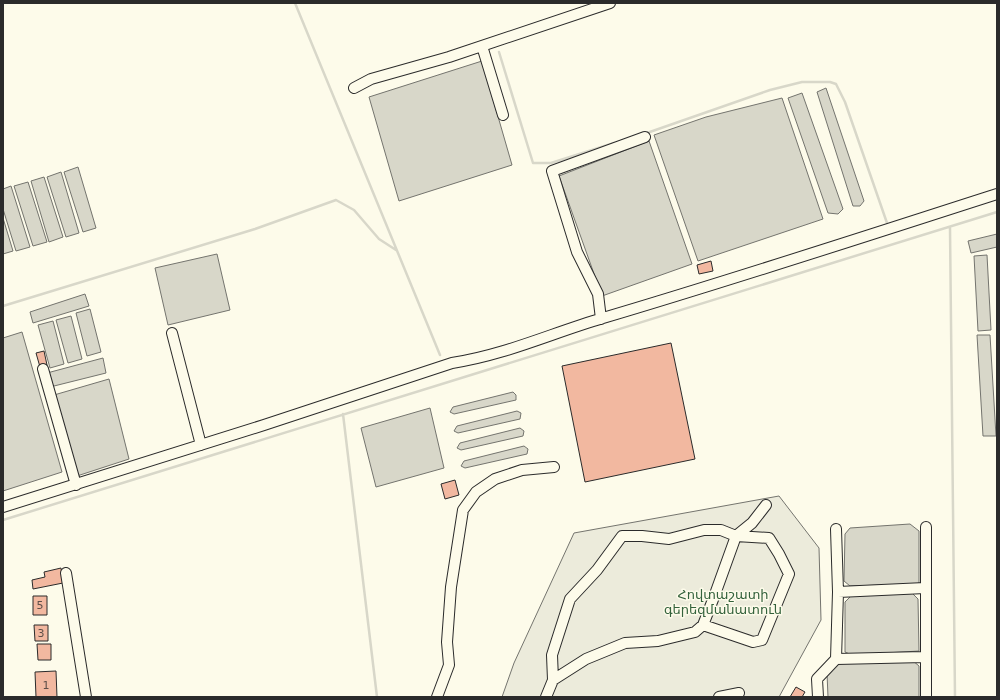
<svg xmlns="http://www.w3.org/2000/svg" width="1000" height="700" viewBox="0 0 1000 700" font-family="'DejaVu Sans','Noto Sans Armenian',sans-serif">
	<rect width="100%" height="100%" fill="#fdfbea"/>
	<!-- green -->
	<path fill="#ecebdb" stroke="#74746e" d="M 779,496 L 819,548 L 821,620 L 779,697 L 502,697 L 514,663 L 574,533 Z"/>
	<!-- water -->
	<path fill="#d8d7c9" stroke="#74746e" d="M 482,61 L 512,165 L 399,201 L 369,97 Z
		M 826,88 L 864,201 L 860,206 L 853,206 L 817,92 Z
		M 802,93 L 843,209 L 838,214 L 828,213 L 788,98 Z
		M 782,98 L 823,219 L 698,261 L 654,135 L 706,117 Z
		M 649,141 L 692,264 L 602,296 L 559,176 Z
		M 78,167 L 96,228 L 83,232 L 64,172 Z
		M 61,172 L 79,233 L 66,237 L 47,177 Z
		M 44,177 L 63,237 L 49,242 L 31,181 Z
		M 28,182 L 47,242 L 33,246 L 14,186 Z
		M 11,186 L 30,247 L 16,251 L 3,209 L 3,189 Z
		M 3,218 L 13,251 L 3,254 Z
		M 997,234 L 997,247 L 971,253 L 968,241 Z
		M 217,254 L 230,310 L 168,325 L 155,268 Z
		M 987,255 L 991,330 L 978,331 L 974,256 Z
		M 85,294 L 89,306 L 33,323 L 30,312 Z
		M 90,309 L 101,352 L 87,356 L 76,313 Z
		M 71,316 L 82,359 L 68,363 L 56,320 Z
		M 53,321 L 64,364 L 50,368 L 38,325 Z
		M 22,332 L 62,472 L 3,491 L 3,338 Z
		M 977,335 L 990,335 L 996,436 L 983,436 Z
		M 103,358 L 106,373 L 50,387 L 47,373 Z
		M 109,379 L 129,459 L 77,476 L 54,395 Z
		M 513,392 L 516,395 L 516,400 L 454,414 L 450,412 L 453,407 Z
		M 430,408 L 444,468 L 376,487 L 361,428 Z
		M 517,411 L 521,413 L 520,419 L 458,433 L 454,431 L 457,426 Z
		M 520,428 L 524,431 L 523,436 L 461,450 L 457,448 L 460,443 Z
		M 524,446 L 528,449 L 527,454 L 465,468 L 461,466 L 464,461 Z
		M 910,524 L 919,531 L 919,584 L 850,586 L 844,581 L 845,534 L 850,528 Z
		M 911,592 L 918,599 L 919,651 L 852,655 L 845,652 L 845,602 L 851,596 Z
		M 912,660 L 919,666 L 919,697 L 828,697 L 827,673 L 834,664 Z"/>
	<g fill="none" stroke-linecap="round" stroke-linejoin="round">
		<!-- stream -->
		<path stroke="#d8d7c9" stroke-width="2.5" d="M 295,3 L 440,355
			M 499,52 L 533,163 L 551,163 L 614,143
			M 644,134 L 770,90 L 802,82 L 830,82 L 836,84 L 845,102 L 887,223
			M 950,228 L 955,697
			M 3,306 L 255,229 L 336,200 L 354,210 L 379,239 L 396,250
			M 343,414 L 377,697
			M 3,520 L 997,212"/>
	</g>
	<!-- building -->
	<path fill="#f2b8a0" stroke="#2b2b2b" d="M 711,261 L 713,271 L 699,274 L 697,265 Z
		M 671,343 L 695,459 L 585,482 L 562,366 Z
		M 44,351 L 47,365 L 40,367 L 36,353 Z
		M 455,480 L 459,495 L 445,499 L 441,484 Z
		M 61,568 L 63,583 L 33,589 L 32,580 L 45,577 L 44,572 Z
		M 33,596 L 47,596 L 47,615 L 33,615 Z
		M 34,625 L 48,625 L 48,641 L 35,641 Z
		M 37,644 L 51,644 L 51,660 L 38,660 Z
		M 56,671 L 57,697 L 36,697 L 35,672 Z
		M 796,687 L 805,692 L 802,697 L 790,697 Z"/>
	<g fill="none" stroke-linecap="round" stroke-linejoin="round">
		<defs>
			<path id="minor" d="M 482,46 L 503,115
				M 354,88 L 371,79 L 449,57 L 610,3
				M 601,319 L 598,294 L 577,252 L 552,171 L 645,137
				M 172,333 L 201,445
				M 43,369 L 76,485
				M 3,507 L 264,425 L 452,363 C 505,355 552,333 603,318 C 735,279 866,236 997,194
				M 926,527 L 926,697
				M 66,573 L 86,697
				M 838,592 L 925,588
				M 836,659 L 838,592 L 836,529
				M 553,680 L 586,659 L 625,643 L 658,641 L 695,632 L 703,625 L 714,597 L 736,536 L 752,523 L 766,505
				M 437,697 L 449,665 L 447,642 L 451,587 L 463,510 L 476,492 L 495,479 L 522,470 L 554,467
				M 546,697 L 553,680 L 552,655 L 570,599 L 597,570 L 622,536 L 642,536 L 669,539 L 704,530 L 721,530 L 736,536 L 769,538 L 779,554 L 789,574 L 762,640 L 753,642 L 703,625
				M 719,697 L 739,693
				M 818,697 L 817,679 L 836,659 L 924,657"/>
		</defs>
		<!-- minor casing -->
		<use href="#minor" stroke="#2b2b2b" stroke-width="12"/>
		<!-- minor -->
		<use href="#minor" stroke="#fdfbea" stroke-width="10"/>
	</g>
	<g text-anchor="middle" stroke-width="3" stroke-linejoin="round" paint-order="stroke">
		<!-- number labels -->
		<g font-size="11" fill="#5d4e48">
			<text x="40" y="609">5</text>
			<text x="41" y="637">3</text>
			<text x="46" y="689">1</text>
		</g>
		<!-- park labels -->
		<g font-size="13" fill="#34623c" stroke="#fdfbea">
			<text x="723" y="599">Հովտաշատի<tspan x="723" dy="15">գերեզմանատուն</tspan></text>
		</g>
	</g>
	<!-- border -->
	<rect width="1000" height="700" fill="none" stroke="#2b2b2b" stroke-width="8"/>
</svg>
